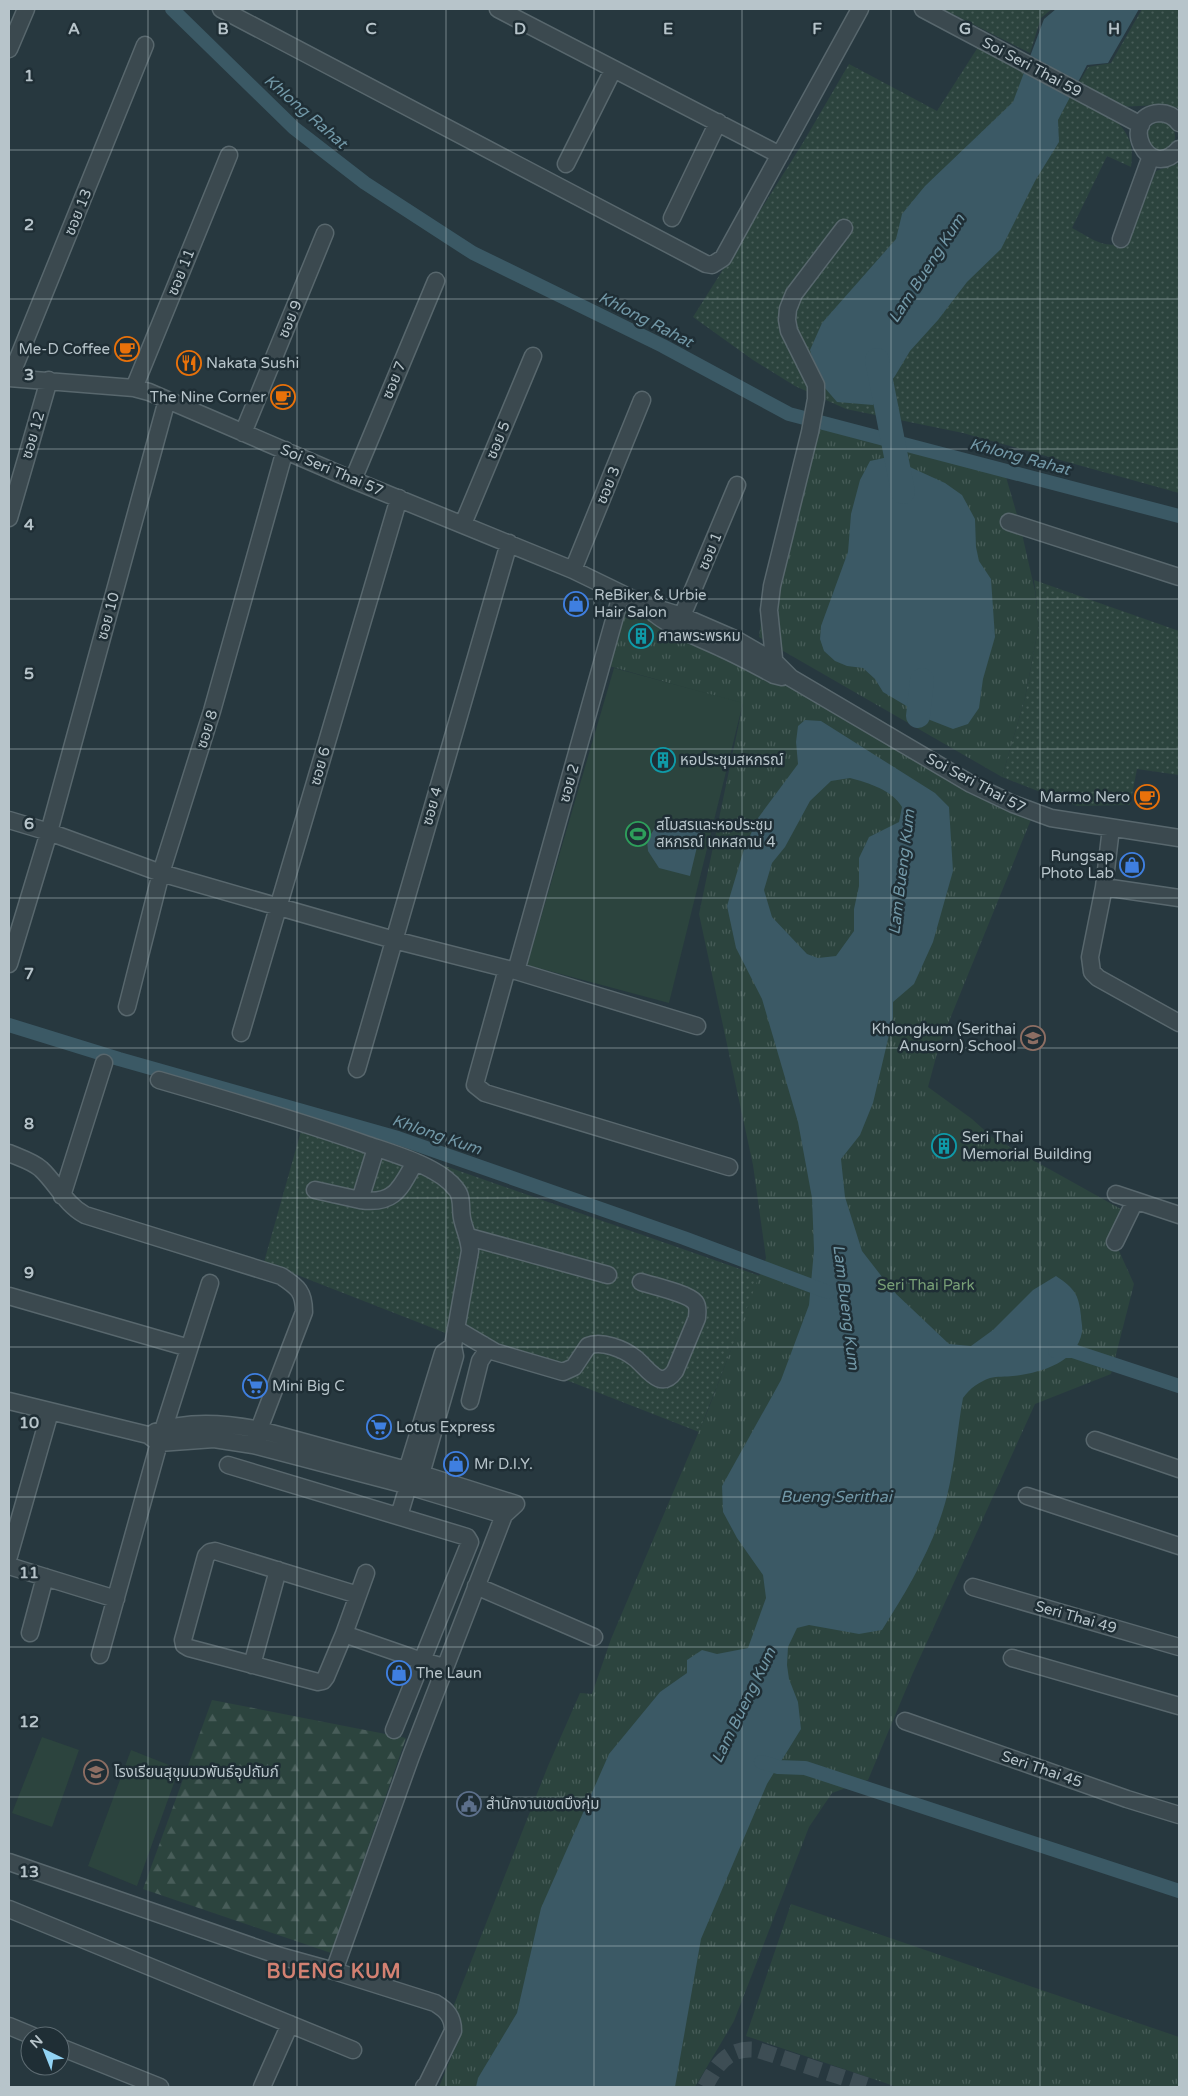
<svg xmlns="http://www.w3.org/2000/svg" width="1188" height="2096" viewBox="0 0 1188 2096" font-family="'Varela Round','Noto Sans Thai',sans-serif">
	<defs>
		<pattern id="grass-dots" width="8" height="8" patternUnits="userSpaceOnUse" patternTransform="scale(1.25)"><rect width="8" height="8" fill="#2c443e"/><path d="M2 2h.1M6 6h.1" fill="none" stroke="#485d59" stroke-width="1.8" stroke-linecap="round"/></pattern>
		<pattern id="forest-firs" width="22" height="20" patternUnits="userSpaceOnUse" patternTransform="scale(1.25)"><rect width="22" height="20" fill="#2c443e"/><path d="M5 1l3.5 6h-7zM16 11l3.5 6h-7z" fill="#485d59"/></pattern>
		<pattern id="park-tufts" width="24" height="20" patternUnits="userSpaceOnUse" patternTransform="scale(1.25)"><rect width="24" height="20" fill="#2c443e"/><path d="M3 7l-1-3M5 7V3M7 7l1-3M15 17l-1-3M17 17v-4M19 17l1-3" fill="none" stroke="#485d59"/></pattern>
	</defs>
	<rect width="100%" height="100%" fill="#27383f"/>
	<!-- grass -->
	<path fill="url(#grass-dots)" d="M 943,9 L 1052,9 L 1041,18 L 1030,53 Z
		M 1142,9 L 1179,9 L 1179,108 L 1159,105 L 1119,107 L 1076,88 L 1088,67 L 1111,63 Z
		M 980,44 L 1114,118 C 1129,135 1134,143 1131,167 L 1107,156 L 1072,228 C 1093,239 1105,251 1128,241 L 1156,171 L 1179,163 L 1179,493 L 963,433 L 846,409 L 795,386 L 753,360 L 693,317 L 801,146 L 849,64 L 937,111 Z
		M1147 136a14 14 0 1 1 28 0a14 14 0 1 1-28 0Z
		M 1034,580 L 1179,631 L 1179,775 L 1137,769 L 1130,805 L 1077,806 L 1002,777 L 1025,698 L 1039,624 Z
		M 305,1117 L 760,1276 L 699,1432 L 264,1262 Z"/>
	<!-- forest -->
	<path fill="url(#forest-firs)" d="M 212,1700 L 406,1738 L 331,1953 L 143,1889 Z"/>
	<!-- park -->
	<path fill="url(#park-tufts)" d="M 802,424 L 1006,477 L 1020,525 L 1035,591 L 1039,624 L 1025,698 L 1002,777 L 759,637 L 764,599 L 788,502 Z
		M 626,608 L 708,638 L 1034,812 L 939,1046 L 928,1087 L 972,1119 L 992,1137 L 1128,1213 L 1115,1242 L 1134,1284 L 1111,1374 L 1035,1404 L 912,1675 L 868,1780 L 832,1793 L 809,1827 L 734,2021 L 695,2087 L 439,2087 L 460,2036 L 458,2024 L 450,2015 L 548,1766 L 580,1693 L 592,1694 L 611,1639 L 708,1410 L 766,1258 L 753,1165 L 699,914 L 743,704 L 609,666 Z
		M 791,1904 L 1179,2037 L 1179,2087 L 897,2087 L 746,2036 Z"/>
	<!-- pitch -->
	<path fill="#2c443e" d="M 614,668 L 743,703 L 669,1003 L 527,965 Z
		M 42,1737 L 79,1750 L 52,1827 L 12,1813 Z
		M 131,1750 L 179,1769 L 137,1886 L 88,1866 Z"/>
	<!-- water -->
	<path fill="#3b5965" fill-rule="evenodd" d="M 1056,9 L 1139,9 L 1108,63 L 1087,65 L 1058,120 L 1059,142 L 1035,181 L 1001,249 L 967,282 L 938,320 L 910,351 L 895,376 L 873,405 L 837,402 L 818,380 L 810,350 L 822,323 L 896,239 L 902,214 L 925,186 L 1013,102 L 1044,19 Z
		M 888,457 L 945,483 L 962,495 L 975,519 L 976,547 L 979,561 L 991,579 L 995,637 L 983,679 L 979,708 L 968,724 L 953,729 L 930,720 L 883,692 L 875,679 L 863,668 L 847,666 L 835,661 L 824,651 L 820,639 L 821,626 L 848,552 L 851,514 L 860,480 L 870,461 Z
		M 805,720 L 821,721 L 935,793 L 949,807 L 953,871 L 933,942 L 914,984 L 893,1002 L 893,1018 L 873,1103 L 860,1135 L 841,1159 L 845,1197 L 862,1251 L 893,1291 L 949,1344 L 971,1346 L 993,1330 L 1033,1290 L 1056,1276 C 1074,1288 1079,1294 1081,1316 C 1081,1321 1083,1327 1082,1332 C 1077,1363 1040,1373 1013,1376 C 1006,1377 997,1376 990,1378 C 979,1382 970,1388 963,1398 C 957,1431 955,1464 947,1496 C 935,1544 908,1589 882,1630 L 859,1634 L 809,1625 L 797,1628 L 788,1647 L 787,1665 L 789,1679 L 798,1702 L 801,1729 L 767,1784 L 701,1939 L 675,2087 L 476,2087 L 478,2078 L 517,2013 L 541,1908 L 609,1754 L 660,1692 L 687,1673 L 687,1660 L 702,1650 L 717,1654 L 748,1648 L 766,1598 L 763,1575 L 737,1538 L 723,1512 L 722,1486 L 781,1380 L 809,1305 L 814,1250 L 812,1198 L 798,1122 L 762,999 L 736,948 L 727,906 L 744,849 L 758,818 L 798,764 L 796,742 L 798,726 ZM 850,778 C 869,783 892,790 902,807 L 899,822 L 869,837 L 859,858 L 859,886 L 854,909 L 854,931 L 836,956 L 818,958 L 807,954 L 772,917 L 764,890 L 772,863 L 785,847 L 810,801 L 831,781 Z
		M 675,820 L 702,826 L 690,876 L 659,868 L 648,851 L 647,840 L 655,828 Z"/>
	<g fill="none" stroke-linecap="round" stroke-linejoin="round">
		<!-- canal -->
		<path stroke="#3b5965" stroke-width="14" d="M 172,9 L 294,128 L 365,183 L 473,253 L 663,346 L 789,414 L 1179,516
			M 9,1025 L 119,1059 L 398,1138 L 684,1238 L 828,1292
			M 1055,1351 L 1073,1351 L 1179,1386
			M 761,1762 L 778,1767 L 805,1768 L 1179,1891"/>
		<!-- river -->
		<path stroke="#3b5965" stroke-width="24" d="M 877,360 L 903,492
			M 918,716 L 922,680"/>
		<!-- minor-tunnel -->
		<path stroke="#3d4d54" stroke-width="16" stroke-dasharray="16 8" stroke-linecap="butt" d="M 705,2087 C 717,2064 729,2046 758,2050 L 872,2087"/>
		<defs>
			<path id="minor" d="M 221,9 L 706,264 L 712,265 L 723,258 L 860,9
				M 498,9 L 780,155
				M 923,9 L 1141,125
				M 9,49 L 26,9
				M 1179,123 C 1174,116 1167,113 1159,113 C 1118,116 1147,184 1179,149
				M 566,164 L 613,70
				M 672,218 L 718,122
				M 1121,239 L 1151,156
				M 9,378 L 134,388 L 149,392 L 353,480 L 573,570 L 643,604 L 682,616 L 735,639 L 775,662 L 791,678 L 971,784 L 1013,804 L 1051,818 L 1179,838
				M 10,378 L 145,45
				M 134,388 L 229,155
				M 243,433 L 325,233
				M 353,480 L 436,281
				M 9,518 L 49,380
				M 1009,522 L 1179,577
				M 463,524 L 533,356
				M 573,570 L 642,400
				M 649,609 C 670,628 696,636 721,648 C 739,656 757,666 774,675 L 782,677
				M 682,616 L 737,485
				M 775,668 L 769,610 L 772,586 L 810,432 L 816,399 L 816,385 L 789,331 L 787,320 L 788,309 L 794,294 L 844,228
				M 9,820 L 49,832 L 161,873 L 394,940 L 516,971 L 697,1026
				M 1111,828 L 1104,887 L 1090,957 L 1092,972 L 1098,978 L 1179,1023
				M 1104,887 L 1179,898
				M 9,964 L 49,832 L 167,400
				M 507,969 L 477,1077 L 475,1085 L 485,1093 L 729,1167
				M 516,971 L 621,595
				M 127,1007 L 161,873 L 212,711 L 285,450
				M 241,1033 L 399,498
				M 357,1069 L 509,543
				M 159,1080 C 228,1100 297,1120 365,1144 C 391,1153 439,1166 456,1189 C 463,1197 460,1208 462,1218 C 464,1229 469,1237 470,1251 L 453,1346 L 455,1356 L 417,1488
				M 9,1153 C 20,1158 32,1161 41,1169 C 57,1184 65,1204 85,1215 L 281,1276 C 298,1287 304,1292 304,1312 L 253,1445
				M 315,1190 L 360,1200 L 376,1148
				M 1116,1194 L 1179,1215
				M 62,1196 L 104,1063
				M 360,1200 C 394,1205 400,1189 415,1162
				M 469,1237 L 608,1275
				M 1115,1242 L 1135,1201
				M 9,1296 L 189,1348
				M 456,1329 L 495,1352 L 563,1372 L 574,1367 L 588,1346 C 601,1340 624,1349 635,1358 C 647,1367 660,1392 675,1371 L 697,1318 C 697,1313 699,1307 695,1302 C 687,1293 653,1286 641,1282
				M 9,1401 L 148,1435 L 159,1443 L 214,1439 L 253,1445 L 402,1484 L 504,1515
				M 470,1401 L 480,1361 L 488,1349
				M 155,1432 C 188,1420 226,1423 260,1430 L 421,1474 L 516,1504
				M 1095,1440 L 1179,1469
				M 228,1465 L 467,1537 L 470,1542 L 394,1730
				M 404,1480 L 443,1353 L 453,1346
				M 1027,1496 L 1179,1546
				M 399,1516 L 408,1486
				M 9,1556 L 50,1412
				M 9,1564 L 9,1566 L 116,1599
				M 476,1586 L 594,1637
				M 973,1587 L 1179,1647
				M 358,1595 L 215,1551 L 210,1552 L 206,1556 L 183,1640 L 184,1645 L 189,1648 L 318,1682 L 323,1681 L 326,1677 L 344,1634 L 422,1661 L 444,1667
				M 30,1633 L 45,1577
				M 344,1634 L 366,1573
				M 100,1655 L 159,1443 L 210,1283
				M 1012,1658 L 1179,1706
				M 252,1665 L 278,1570
				M 905,1721 L 1127,1799 L 1179,1815
				M 9,1862 L 280,1956 L 334,1971
				M 9,1909 L 353,2050
				M 9,2026 L 33,2036
				M 60,2047 L 160,2087
				M 262,2087 L 290,2024
				M 424,2087 L 427,2084 L 453,2031 C 453,2017 447,2010 435,2003 L 334,1971 L 411,1756 L 504,1515 L 516,1504"/>
		</defs>
		<!-- minor casing -->
		<use href="#minor" stroke="#58676d" stroke-width="19"/>
		<!-- minor -->
		<use href="#minor" stroke="#3b494f" stroke-width="16"/>
	</g>
	<!-- grid -->
	<path fill="none" stroke="#b7c4ca" stroke-width="1" stroke-opacity="0.55" d="M 148,9 L 148,2087M 297,9 L 297,2087M 446,9 L 446,2087M 594,9 L 594,2087M 742,9 L 742,2087M 891,9 L 891,2087M 1040,9 L 1040,2087M 9,150 L 1179,150M 9,299 L 1179,299M 9,449 L 1179,449M 9,599 L 1179,599M 9,749 L 1179,749M 9,898 L 1179,898M 9,1048 L 1179,1048M 9,1198 L 1179,1198M 9,1347 L 1179,1347M 9,1497 L 1179,1497M 9,1647 L 1179,1647M 9,1797 L 1179,1797M 9,1946 L 1179,1946"/>
	<!-- icons -->
	<defs>
		<symbol id="cafe-ring" viewBox="-11 -11 22 22"><circle r="9.5" fill="#1f2e35" stroke="#e8710a" stroke-width="1.5"/><path d="M-5.5-4.5H6V0H3Q3 3.5 0 3.5H-2.5Q-5.5 3.5-5.5 0ZM3-3.2v2h1.7v-2ZM-6 4.5H4V6H-6Z" fill="#e8710a"/></symbol>
		<symbol id="restaurant-ring" viewBox="-11 -11 22 22"><circle r="9.5" fill="#1f2e35" stroke="#e8710a" stroke-width="1.5"/><path d="M-5-6h1v4h1v-4h1v4h1v-4h1v5L-1.5 .5V6h-2V.5L-5-1ZM5-6V6H3V1.5H1.5Q1.5-4 5-6Z" fill="#e8710a"/></symbol>
		<symbol id="shop-ring" viewBox="-11 -11 22 22"><circle r="9.5" fill="#1f2e35" stroke="#3f7fe0" stroke-width="1.5"/><path d="M-5-2.5h2.3a2.7 3.5 0 0 1 5.4 0H5L5.5 6h-11ZM-1.5-2.5h3a1.5 2.3 0 0 0-3 0Z" fill="#3f7fe0"/></symbol>
		<symbol id="building-ring" viewBox="-11 -11 22 22"><circle r="9.5" fill="#1f2e35" stroke="#0f9aa8" stroke-width="1.5"/><path d="M-4-6H4V6H1V3H-1V6H-4ZM-2.5-4.3h1.7v1.8h-1.7ZM.8-4.3h1.7v1.8H.8ZM-2.5-1h1.7V.8h-1.7ZM.8-1h1.7V.8H.8Z" fill="#0f9aa8"/></symbol>
		<symbol id="stadium-ring" viewBox="-11 -11 22 22"><circle r="9.5" fill="#1f2e35" stroke="#2e9e5b" stroke-width="1.5"/><path d="M0-5a6.5 5 0 1 0 0 10a6.5 5 0 1 0 0-10ZM-3.5-1.8h7v3.6h-7Z" fill="#2e9e5b"/></symbol>
		<symbol id="school-ring" viewBox="-11 -11 22 22"><circle r="9.5" fill="#1f2e35" stroke="#8d6e63" stroke-width="1.5"/><path d="M0-5L7-2L0 1L-7-2ZM-4 1L0 2.5L4 1V4Q0 6-4 4Z" fill="#8d6e63"/></symbol>
		<symbol id="supermarket-ring" viewBox="-11 -11 22 22"><circle r="9.5" fill="#1f2e35" stroke="#3f7fe0" stroke-width="1.5"/><path d="M-6-5.5h2.5l.6 2H6L4.5 2H-2.5L-4.4-4H-6ZM-1.5 3.2a1.3 1.3 0 1 0 .1 0ZM3 3.2a1.3 1.3 0 1 0 .1 0Z" fill="#3f7fe0"/></symbol>
		<symbol id="civic-ring" viewBox="-11 -11 22 22"><circle r="9.5" fill="#1f2e35" stroke="#5c6f8a" stroke-width="1.5"/><path d="M-.6-6.5H3V-4.5H.6V-3L4-1V1h2V6H-6V1h2V-1L-.6-3ZM-1.2 2.5V6h2.4V2.5Z" fill="#5c6f8a"/></symbol>
	</defs>
	<g fill-rule="evenodd">
		<use href="#cafe-ring" x="113" y="335" width="28" height="28"/>
		<use href="#restaurant-ring" x="175" y="349" width="28" height="28"/>
		<use href="#cafe-ring" x="269" y="383" width="28" height="28"/>
		<use href="#shop-ring" x="562" y="590" width="28" height="28"/>
		<use href="#building-ring" x="627" y="622" width="28" height="28"/>
		<use href="#building-ring" x="649" y="746" width="28" height="28"/>
		<use href="#cafe-ring" x="1133" y="783" width="28" height="28"/>
		<use href="#stadium-ring" x="624" y="820" width="28" height="28"/>
		<use href="#shop-ring" x="1118" y="851" width="28" height="28"/>
		<use href="#school-ring" x="1019" y="1024" width="28" height="28"/>
		<use href="#building-ring" x="930" y="1132" width="28" height="28"/>
		<use href="#supermarket-ring" x="241" y="1372" width="28" height="28"/>
		<use href="#supermarket-ring" x="365" y="1413" width="28" height="28"/>
		<use href="#shop-ring" x="442" y="1450" width="28" height="28"/>
		<use href="#shop-ring" x="385" y="1659" width="28" height="28"/>
		<use href="#school-ring" x="82" y="1758" width="28" height="28"/>
		<use href="#civic-ring" x="455" y="1790" width="28" height="28"/>
	</g>
	<g text-anchor="middle" stroke-width="5" stroke-linejoin="round" paint-order="stroke">
		<!-- street labels -->
		<g font-size="15" fill="#b7c4ca" stroke="#1f2e35">
			<text transform="translate(1032 67) rotate(28)" y="5">Soi Seri Thai 59</text>
			<text transform="translate(78 212) rotate(-68)" y="5">ซอย 13</text>
			<text transform="translate(181 272) rotate(-68)" y="5">ซอย 11</text>
			<text transform="translate(290 319) rotate(-68)" y="5">ซอย 9</text>
			<text transform="translate(394 380) rotate(-68)" y="5">ซอย 7</text>
			<text transform="translate(33 435) rotate(-74)" y="5">ซอย 12</text>
			<text transform="translate(498 440) rotate(-68)" y="5">ซอย 5</text>
			<text transform="translate(332 470) rotate(23)" y="5">Soi Seri Thai 57</text>
			<text transform="translate(608 485) rotate(-68)" y="5">ซอย 3</text>
			<text transform="translate(710 551) rotate(-68)" y="5">ซอย 1</text>
			<text transform="translate(108 616) rotate(-75)" y="5">ซอย 10</text>
			<text transform="translate(207 729) rotate(-73)" y="5">ซอย 8</text>
			<text transform="translate(320 766) rotate(-74)" y="5">ซอย 6</text>
			<text transform="translate(569 783) rotate(-75)" y="5">ซอย 2</text>
			<text transform="translate(976 783) rotate(28)" y="5">Soi Seri Thai 57</text>
			<text transform="translate(432 806) rotate(-74)" y="5">ซอย 4</text>
			<text transform="translate(1076 1617) rotate(16)" y="5">Seri Thai 49</text>
			<text transform="translate(1042 1769) rotate(19)" y="5">Seri Thai 45</text>
		</g>
		<!-- poi labels -->
		<g font-size="15" fill="#b7c4ca" stroke="#1f2e35" text-anchor="start">
			<text x="110" y="354" text-anchor="end">Me-D Coffee</text>
			<text x="206" y="368">Nakata Sushi</text>
			<text x="266" y="402" text-anchor="end">The Nine Corner</text>
			<text x="594" y="600">ReBiker &amp; Urbie<tspan x="594" dy="17">Hair Salon</tspan></text>
			<text x="658" y="641">ศาลพระพรหม</text>
			<text x="680" y="765">หอประชุมสหกรณ์</text>
			<text x="1130" y="802" text-anchor="end">Marmo Nero</text>
			<text x="656" y="830">สโมสรและหอประชุม<tspan x="656" dy="17">สหกรณ์ เคหสถาน 4</tspan></text>
			<text x="1114" y="861" text-anchor="end">Rungsap<tspan x="1114" dy="17">Photo Lab</tspan></text>
			<text x="1016" y="1034" text-anchor="end">Khlongkum (Serithai<tspan x="1016" dy="17">Anusorn) School</tspan></text>
			<text x="962" y="1142">Seri Thai<tspan x="962" dy="17">Memorial Building</tspan></text>
			<text x="272" y="1391">Mini Big C</text>
			<text x="396" y="1432">Lotus Express</text>
			<text x="474" y="1469">Mr D.I.Y.</text>
			<text x="416" y="1678">The Laun</text>
			<text x="114" y="1777">โรงเรียนสุขุมนวพันธ์อุปถัมภ์</text>
			<text x="486" y="1809">สำนักงานเขตบึงกุ่ม</text>
		</g>
		<!-- park labels -->
		<g font-size="15" fill="#789f76" stroke="#1f2e35">
			<text x="926" y="1290">Seri Thai Park</text>
		</g>
		<!-- water labels -->
		<g font-size="16" font-style="italic" fill="#7298a7" stroke="#1f2e35">
			<text transform="translate(306 111) rotate(41)" y="6">Khlong Rahat</text>
			<text transform="translate(926 268) rotate(-57)" y="6">Lam Bueng Kum</text>
			<text transform="translate(646 319) rotate(27)" y="6">Khlong Rahat</text>
			<text transform="translate(1020 456) rotate(15)" y="6">Khlong Rahat</text>
			<text transform="translate(901 872) rotate(-83)" y="6">Lam Bueng Kum</text>
			<text transform="translate(437 1134) rotate(19)" y="6">Khlong Kum</text>
			<text transform="translate(847 1307) rotate(83)" y="6">Lam Bueng Kum</text>
			<text x="836" y="1502">Bueng Serithai</text>
			<text transform="translate(743 1705) rotate(-64)" y="6">Lam Bueng Kum</text>
		</g>
		<!-- district labels -->
		<g font-size="20" font-weight="bold" letter-spacing="1" fill="#d38172" stroke="#1f2e35">
			<text x="334" y="1978">BUENG KUM</text>
		</g>
	</g>
	<g font-size="16" text-anchor="middle" font-weight="bold" fill="#b7c4ca" stroke="#1f2e35" stroke-width="5" stroke-linejoin="round" paint-order="stroke">
		<text x="74" y="34">A</text>
		<text x="223" y="34">B</text>
		<text x="371" y="34">C</text>
		<text x="520" y="34">D</text>
		<text x="668" y="34">E</text>
		<text x="817" y="34">F</text>
		<text x="965" y="34">G</text>
		<text x="1114" y="34">H</text>
		<text x="29" y="81">1</text>
		<text x="29" y="230">2</text>
		<text x="29" y="380">3</text>
		<text x="29" y="530">4</text>
		<text x="29" y="679">5</text>
		<text x="29" y="829">6</text>
		<text x="29" y="979">7</text>
		<text x="29" y="1129">8</text>
		<text x="29" y="1278">9</text>
		<text x="29" y="1428">10</text>
		<text x="29" y="1578">11</text>
		<text x="29" y="1727">12</text>
		<text x="29" y="1877">13</text>
	</g>
	<!-- border -->
	<rect width="1188" height="2096" fill="none" stroke="#b7c4ca" stroke-width="20"/>
	<!-- north arrow -->
	<g transform="translate(45 2051) rotate(317)"><circle r="24" fill="#1f2e35" stroke="#5c6a71"/>
	<path d="M0-4L9 19L0 12L-9 19Z" fill="#92d3f4"/>
	<text y="-8" font-size="14" font-weight="bold" text-anchor="middle" fill="#b7c4ca">N</text>
	</g>
</svg>
